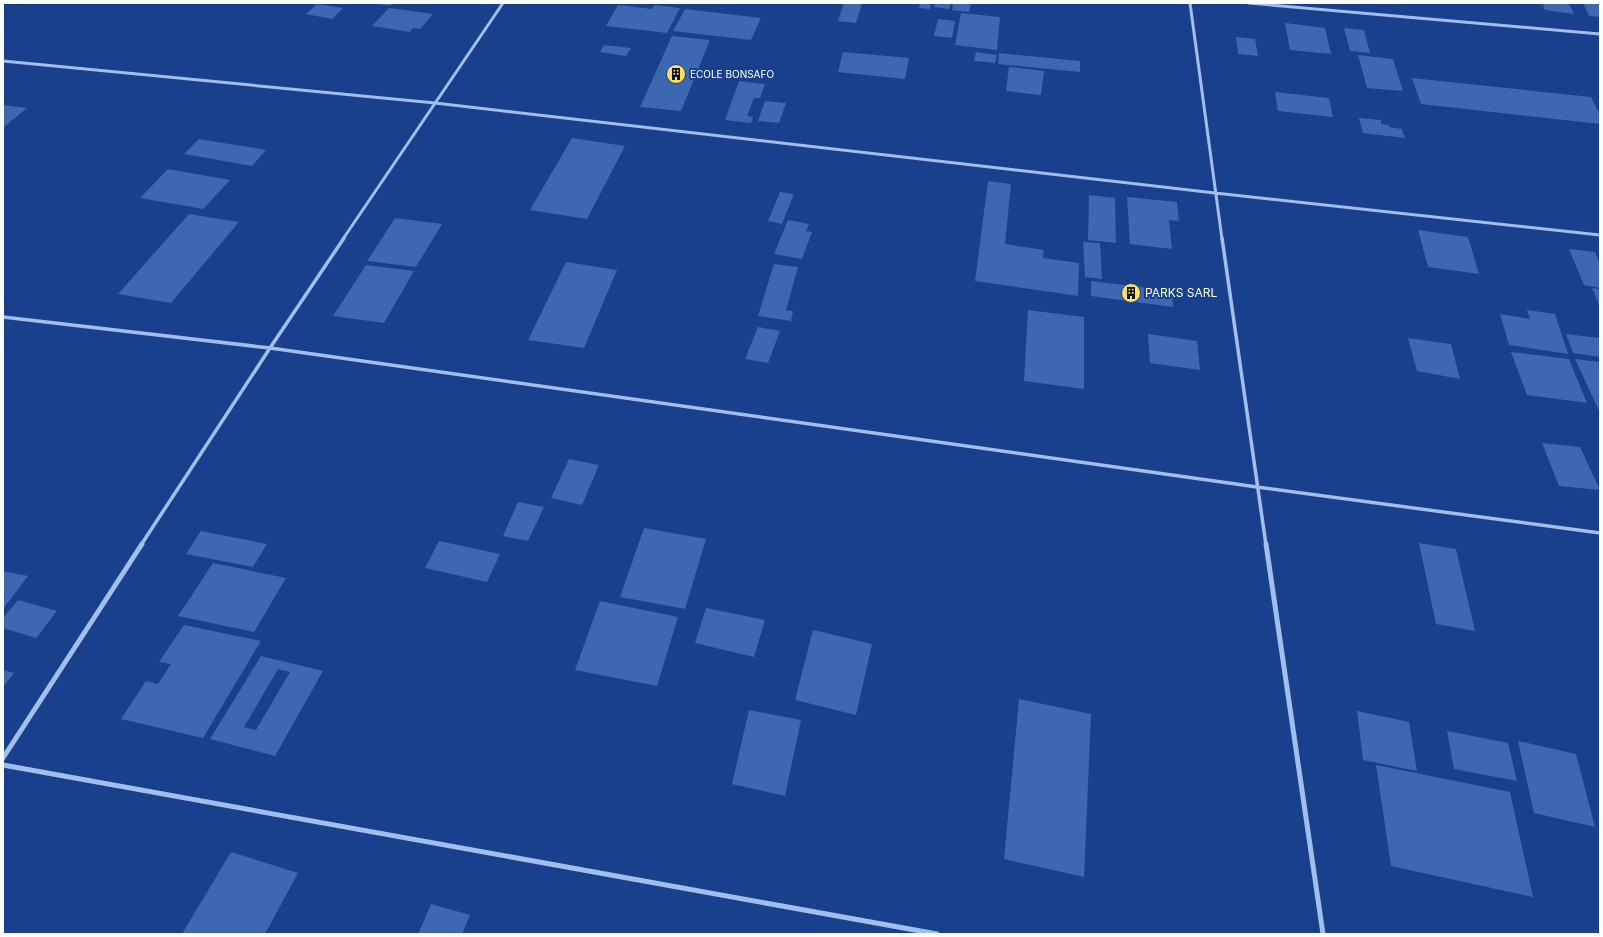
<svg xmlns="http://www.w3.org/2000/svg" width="1603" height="937" viewBox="0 0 1603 937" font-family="Inter,sans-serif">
	<rect width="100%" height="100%" fill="#18408c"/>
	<!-- building -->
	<path fill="#3d67b2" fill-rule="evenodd" d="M 373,3 L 393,3 L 390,6 Z
		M 844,3 L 862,3 L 856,23 L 838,21 Z
		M 920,3 L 931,3 L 930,9 L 919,8 Z
		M 935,3 L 951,3 L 949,9 L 934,7 Z
		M 953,3 L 971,3 L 969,12 L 952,10 Z
		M 1542,3 L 1569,3 L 1574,14 L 1545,10 Z
		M 1583,3 L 1600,3 L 1600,17 L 1589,16 Z
		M 317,4 L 343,8 L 332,19 L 306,14 Z
		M 618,5 L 652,9 L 654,5 L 680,8 L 667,33 L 606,26 Z
		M 389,8 L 433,14 L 420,29 L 413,28 L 410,32 L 372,26 Z
		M 685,9 L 761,18 L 751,40 L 673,31 Z
		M 961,13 L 1000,17 L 997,50 L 955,45 Z
		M 938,19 L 955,21 L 952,38 L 934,36 Z
		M 1285,23 L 1325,28 L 1331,54 L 1290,50 Z
		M 1344,28 L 1364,30 L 1370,53 L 1350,51 Z
		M 672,36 L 710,40 L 681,111 L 640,107 Z
		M 1236,37 L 1255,39 L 1258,56 L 1238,54 Z
		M 604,45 L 631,48 L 626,56 L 600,52 Z
		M 843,52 L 909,58 L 905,79 L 838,72 Z
		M 976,52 L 997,55 L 995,63 L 974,61 Z
		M 999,53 L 1080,61 L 1080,72 L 998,64 Z
		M 1358,55 L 1393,59 L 1403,91 L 1367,88 Z
		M 1009,67 L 1044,71 L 1041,95 L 1006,91 Z
		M 1412,78 L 1591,97 L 1600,115 L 1600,124 L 1421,104 Z
		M 739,81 L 765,84 L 760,98 L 754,98 L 747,116 L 753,117 L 751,123 L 725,120 Z
		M 1275,92 L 1329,98 L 1333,117 L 1278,111 Z
		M 765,101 L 786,103 L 779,123 L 758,121 Z
		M 3,105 L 27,108 L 3,128 Z
		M 1359,118 L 1381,120 L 1381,124 L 1389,125 L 1389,127 L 1402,129 L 1405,138 L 1363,133 Z
		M 572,138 L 625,146 L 587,219 L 530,210 Z
		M 199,139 L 266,150 L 252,166 L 184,154 Z
		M 168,169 L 230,180 L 203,209 L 140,198 Z
		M 988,181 L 1011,184 L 1005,244 L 1044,250 L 1043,258 L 1079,263 L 1078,296 L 975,281 Z
		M 780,192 L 794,194 L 782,224 L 768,221 Z
		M 1089,195 L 1115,198 L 1116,243 L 1088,240 Z
		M 1127,197 L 1177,202 L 1179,221 L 1169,220 L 1172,249 L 1130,244 Z
		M 189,214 L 239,222 L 171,303 L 118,294 Z
		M 395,218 L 442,224 L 416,267 L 367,261 Z
		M 788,220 L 809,224 L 806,231 L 812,232 L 802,259 L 774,254 Z
		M 1418,230 L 1468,237 L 1479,274 L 1428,267 Z
		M 1083,242 L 1100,243 L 1102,279 L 1085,277 Z
		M 1569,249 L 1595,252 L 1600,264 L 1600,288 L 1584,285 Z
		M 566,262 L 617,270 L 584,348 L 528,340 Z
		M 774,264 L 798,267 L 786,310 L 793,311 L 791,321 L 758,316 Z
		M 366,265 L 414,271 L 384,323 L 333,316 Z
		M 1091,281 L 1172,291 L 1173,307 L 1091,296 Z
		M 1592,288 L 1600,289 L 1600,307 Z
		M 1028,310 L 1084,317 L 1084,389 L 1024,381 Z
		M 1527,310 L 1555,314 L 1568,354 L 1509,345 L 1500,314 L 1530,319 Z
		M 758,327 L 780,331 L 768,363 L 745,359 Z
		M 1148,334 L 1197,341 L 1200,370 L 1150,363 Z
		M 1566,334 L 1600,338 L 1600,357 L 1573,353 Z
		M 1408,338 L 1451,344 L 1460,379 L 1417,371 Z
		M 1511,352 L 1569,359 L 1587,403 L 1527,395 Z
		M 1575,359 L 1600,362 L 1600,413 Z
		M 1542,443 L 1580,447 L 1600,490 L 1559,486 Z
		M 569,459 L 599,465 L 582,505 L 551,498 Z
		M 518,502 L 544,507 L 528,541 L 503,536 Z
		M 644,528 L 706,539 L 685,609 L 620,597 Z
		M 201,531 L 267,544 L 253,567 L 186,554 Z
		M 439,541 L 500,554 L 487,582 L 425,568 Z
		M 1419,543 L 1456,549 L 1475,631 L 1436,624 Z
		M 213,563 L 286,578 L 254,632 L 178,616 Z
		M 3,571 L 28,576 L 3,609 Z
		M 18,600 L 57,611 L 36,638 L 3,628 L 3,618 Z
		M 600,601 L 678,617 L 657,686 L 575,670 Z
		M 706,608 L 765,620 L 754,657 L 695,643 Z
		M 184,625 L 261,641 L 203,738 L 121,719 L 146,681 L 158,684 L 171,664 L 159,662 Z
		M 813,630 L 872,644 L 856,715 L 795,700 Z
		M 261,656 L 323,671 L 275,756 L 210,739 ZM 278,669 L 290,672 L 256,730 L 244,727 Z
		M 3,670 L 14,673 L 3,687 Z
		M 1019,699 L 1091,714 L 1084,877 L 1004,859 Z
		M 749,710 L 801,720 L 785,796 L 732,784 Z
		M 1357,711 L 1409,722 L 1417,771 L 1363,760 Z
		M 1447,731 L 1508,743 L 1517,781 L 1454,769 Z
		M 1518,741 L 1576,754 L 1595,827 L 1534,813 Z
		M 1376,765 L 1510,792 L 1533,897 L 1391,866 Z
		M 231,852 L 298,873 L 265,934 L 182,934 Z
		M 431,904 L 470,915 L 462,934 L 418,934 Z"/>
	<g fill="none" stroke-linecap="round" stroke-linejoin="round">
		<!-- street-far2 -->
		<path stroke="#a3beee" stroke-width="3" d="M 1190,3 L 1222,239
			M 1248,3 L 1600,34
			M 3,61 L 435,103 L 1215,193 L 1600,235
			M 343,239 L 503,3"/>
		<!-- street-far1 -->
		<path stroke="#a3beee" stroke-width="3.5" d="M 1222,238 L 1266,545
			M 3,317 L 270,348 L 1257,487 L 1600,533
			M 141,545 L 270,348 L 344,238"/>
		<!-- street -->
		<path stroke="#a3beee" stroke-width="5" d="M 1266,544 L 1323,934
			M 3,758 L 142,544
			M 3,765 L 937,934"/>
	</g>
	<!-- icons -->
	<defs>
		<symbol id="building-disc" viewBox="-11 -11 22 22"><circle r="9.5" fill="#ffdf60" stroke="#18408c"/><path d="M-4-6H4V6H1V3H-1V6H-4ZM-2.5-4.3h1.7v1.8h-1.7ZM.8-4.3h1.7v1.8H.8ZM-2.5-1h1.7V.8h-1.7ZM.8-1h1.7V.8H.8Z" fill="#111"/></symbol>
	</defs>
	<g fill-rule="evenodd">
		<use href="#building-disc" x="665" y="63" width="22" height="22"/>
		<use href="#building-disc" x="1120" y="282" width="22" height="22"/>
	</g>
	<g text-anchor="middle" stroke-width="4" stroke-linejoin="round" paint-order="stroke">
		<!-- far-poi labels -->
		<g font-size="10" fill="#fff" stroke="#18408c" text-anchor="start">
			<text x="690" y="78">ECOLE BONSAFO</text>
		</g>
		<!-- poi labels -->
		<g font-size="12" fill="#fff" stroke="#18408c" text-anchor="start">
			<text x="1145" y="297">PARKS SARL</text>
		</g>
	</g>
	<!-- border -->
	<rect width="1603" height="937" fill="none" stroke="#ffffff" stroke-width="8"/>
</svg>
